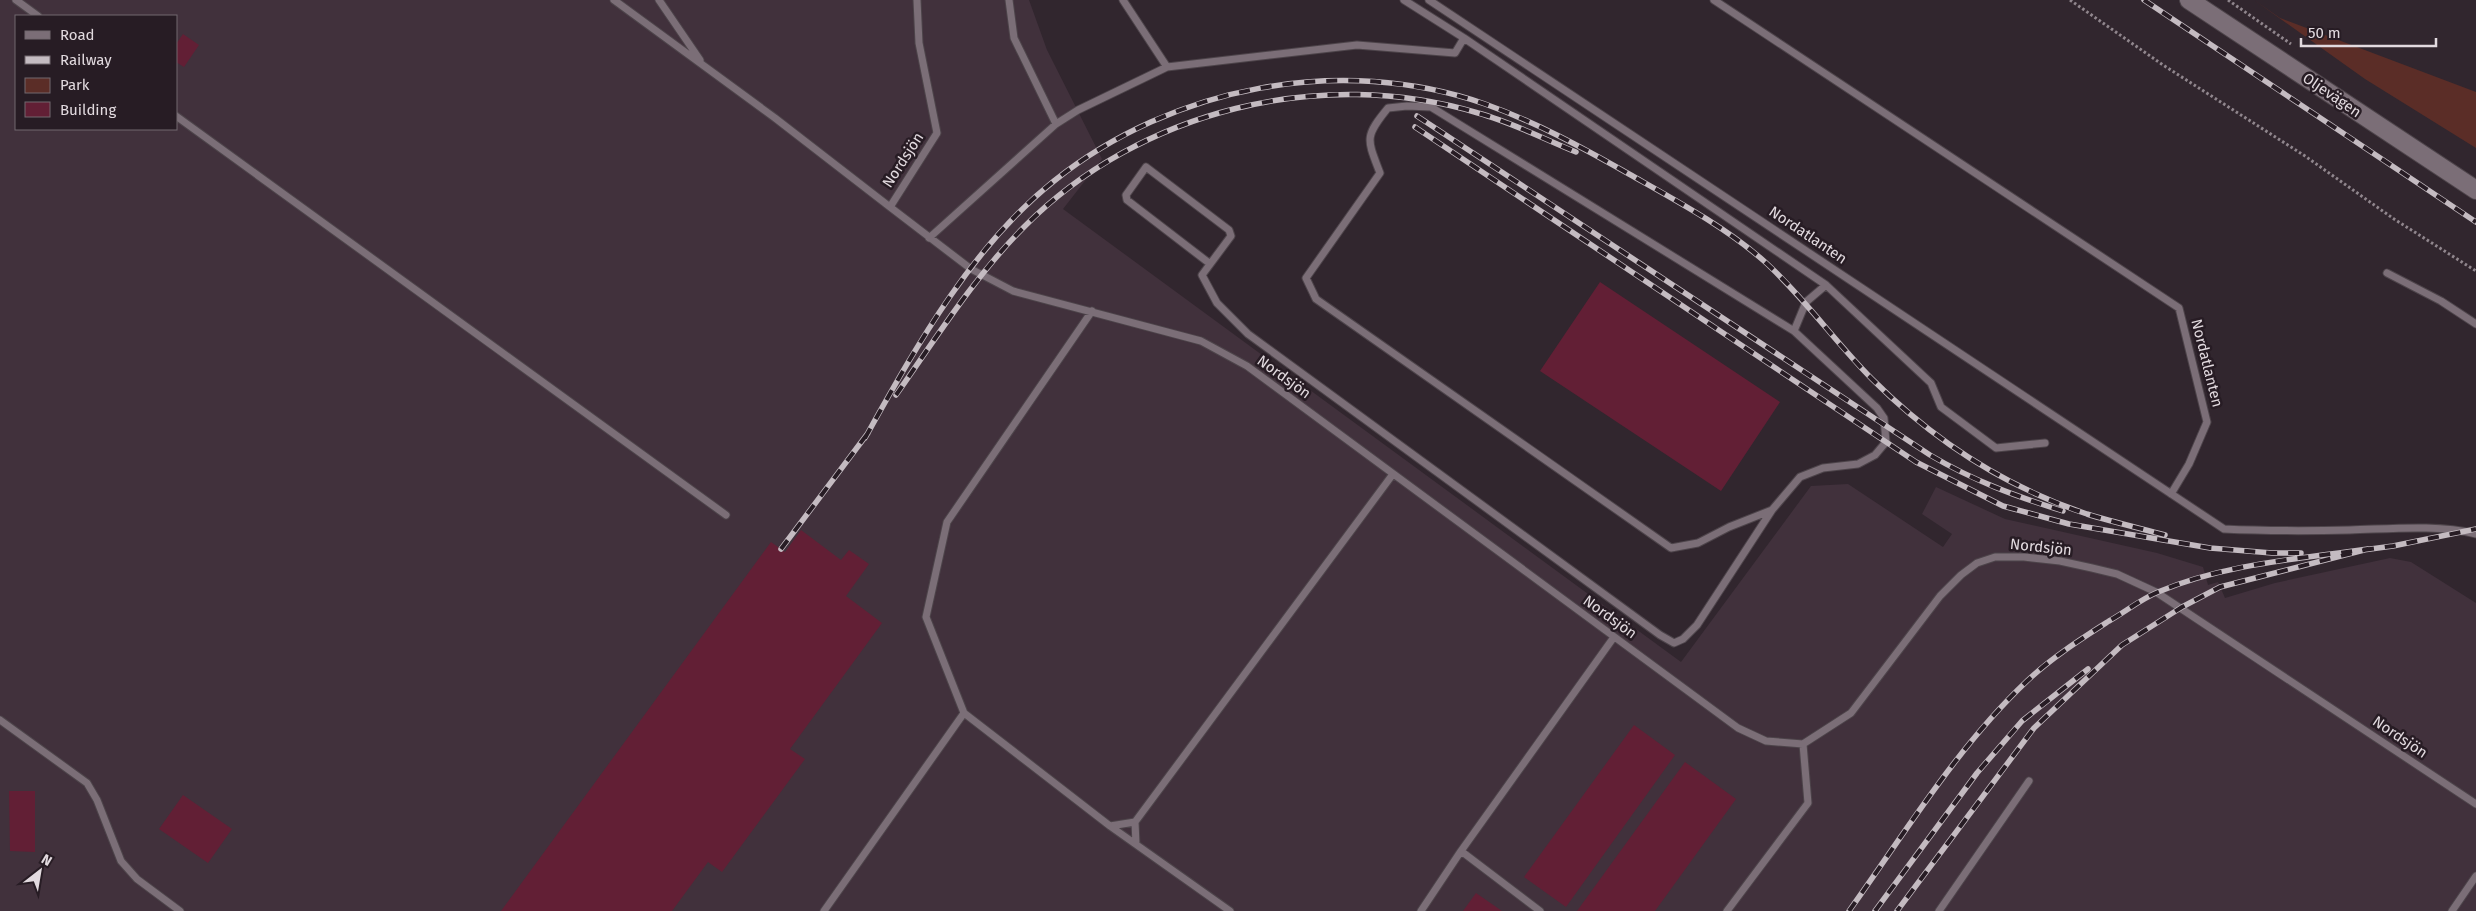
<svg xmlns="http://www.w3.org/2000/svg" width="2476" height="911" viewBox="0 0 2476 911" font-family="'Fira Sans',sans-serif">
	<rect width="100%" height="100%" fill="#31262e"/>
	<!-- built -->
	<path fill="#41313c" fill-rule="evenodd" d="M 0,0 L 1029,0 L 1047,50 L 1102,159 L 1063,209 L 1681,662 L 1811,486 L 1848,484 L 1943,547 L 1952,534 L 1922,514 L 1936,487 L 2005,519 L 2157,553 L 2203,567 L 2208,585 L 2218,582 L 2225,598 L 2275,583 L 2390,558 L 2411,562 L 2476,603 L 2476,911 L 0,911 ZM 16,16 L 176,16 L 176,129 L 16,129 Z"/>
	<!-- green -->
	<path fill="#5b2d27" d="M 2254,0 L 2280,18 L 2476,92 L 2476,148 L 2365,79 Z"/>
	<!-- building -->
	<path fill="#621f35" d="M 183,34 L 199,45 L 184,67 L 176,62 L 176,44 Z
		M 1600,282 L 1780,402 L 1721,491 L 1540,371 Z
		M 801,530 L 841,560 L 849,550 L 869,564 L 846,596 L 882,623 L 790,749 L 805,759 L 722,872 L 708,862 L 672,911 L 501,911 L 771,542 L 785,552 Z
		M 1634,725 L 1675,755 L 1566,907 L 1524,877 Z
		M 1685,762 L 1736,799 L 1655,911 L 1577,911 Z
		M 9,791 L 35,791 L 35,852 L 10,851 Z
		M 183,795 L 232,829 L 208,863 L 159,829 Z
		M 1476,893 L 1502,911 L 1463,911 Z"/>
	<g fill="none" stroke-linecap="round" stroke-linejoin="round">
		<defs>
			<path id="service" d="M 16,0 L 38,16
				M 614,0 L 775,118 L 890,207
				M 659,0 L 700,60
				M 917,0 L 919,43 L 937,133 L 890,207 L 971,269 L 1013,291 L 1201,341 L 1247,366 L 1738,728 L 1766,741 L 1803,744 L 1851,713 L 1940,596 L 1961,575 L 1977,563 L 1995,557 L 2024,557 L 2060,561 L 2092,568 L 2117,574 L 2156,592 L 2476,804
				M 1009,0 L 1014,38 L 1056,124 L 1078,110 L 1167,67 L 1123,0
				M 1404,0 L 1464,38 L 1826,285
				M 1429,0 L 2224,529 C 2266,531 2308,531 2350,530 C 2389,529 2438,524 2476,534
				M 1714,0 L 2179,308 L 2207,422 L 2189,464 L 2171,494
				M 1167,67 L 1357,45 L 1455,53 L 1464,38
				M 1407,106 L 1431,107 L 1794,331 L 1877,408 L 1884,418 L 1886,442 L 1875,455 L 1858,464 L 1823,468 L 1800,477 L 1772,510 L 1729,527 L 1698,543 L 1671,548 L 1316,299 L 1306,278 L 1380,173 C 1367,139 1364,137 1388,108 Z
				M 176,116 L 726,515
				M 929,238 L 1056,124
				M 1209,263 L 1127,200 L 1126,195 L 1146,167 L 1229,230 L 1231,236 L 1202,275 L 1217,303 L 1248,334 L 1660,635 L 1674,643 L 1683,639 L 1697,625 L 1772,510
				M 2387,273 L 2441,301 L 2476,324
				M 1794,331 L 1806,302 L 1826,285 L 1931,383 L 1941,407 L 1996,448 L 2045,443
				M 964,713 L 926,617 L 947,522 L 1092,311
				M 0,720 L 87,783 L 97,800 L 121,861 L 137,879 L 180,911
				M 1135,822 L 1136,844
				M 1110,826 L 1230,911
				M 1461,851 L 1614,637
				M 824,911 L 964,713 L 1110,826 L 1135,822 L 1393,474
				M 1421,911 L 1461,851 L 1540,911
				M 1727,911 L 1808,803 L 1803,744
				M 1939,911 L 2029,781
				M 2452,911 L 2476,876"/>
			<path id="tertiary" d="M 2189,0 L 2476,190"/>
		</defs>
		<!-- service casing -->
		<use href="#service" stroke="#4d444a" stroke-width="9"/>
		<!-- tertiary casing -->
		<use href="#tertiary" stroke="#4d444a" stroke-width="20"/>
		<!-- path -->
		<path stroke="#90868d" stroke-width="3" stroke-dasharray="2.5 2.5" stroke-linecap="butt" d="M 2070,0 L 2163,65 L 2305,156 L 2394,219 L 2476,271
			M 2228,0 L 2291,44"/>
		<!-- service -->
		<use href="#service" stroke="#7b6e77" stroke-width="7"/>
		<!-- tertiary -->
		<use href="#tertiary" stroke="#7b6e77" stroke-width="18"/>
		<defs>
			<path id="rail" d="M 2144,0 L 2476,222
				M 1417,116 L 1930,455 C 1974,481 2015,496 2063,511
				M 1415,127 L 1916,462 L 2003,506 L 2069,524 L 2210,548 L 2272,553 L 2301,553
				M 896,395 C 936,338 975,276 1024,227 C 1140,110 1321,66 1478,113 C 1511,122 1544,139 1576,152
				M 865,438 C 916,347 971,247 1054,181 C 1173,86 1341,54 1485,104 C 1536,122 1583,148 1629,174 C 1675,200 1724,226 1764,261 C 1804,297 1834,341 1872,379 C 1933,440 2006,487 2087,514 C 2113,522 2139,528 2165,535
				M 781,549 L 868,433
				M 2363,550 L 2393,546 L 2476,529
				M 1849,911 C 1905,833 1957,747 2027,681 C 2051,658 2081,639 2109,621 C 2125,612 2141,599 2158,592 C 2224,564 2298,559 2368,549 L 2220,587 L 2182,607 L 2122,645 L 2034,728 L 1897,911
				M 1875,911 L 1977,773 L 2022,721 L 2088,669"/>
		</defs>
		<!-- rail casing -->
		<use href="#rail" stroke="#c4bbc1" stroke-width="5.5"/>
		<!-- rail -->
		<use href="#rail" stroke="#271c24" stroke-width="4" stroke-dasharray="11" stroke-linecap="butt"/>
	</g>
	<g text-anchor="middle" stroke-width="5" stroke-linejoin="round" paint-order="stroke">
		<!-- street labels -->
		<g font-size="15" fill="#e2dadf" stroke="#271c24">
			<text transform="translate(2332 95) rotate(34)" y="5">Oljevägen</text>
			<text transform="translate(903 160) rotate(-57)" y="5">Nordsjön</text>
			<text transform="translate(1808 235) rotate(34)" y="5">Nordatlanten</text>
			<text transform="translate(2207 363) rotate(76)" y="5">Nordatlanten</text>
			<text transform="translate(1284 377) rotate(36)" y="5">Nordsjön</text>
			<text transform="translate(2041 547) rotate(6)" y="5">Nordsjön</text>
			<text transform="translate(1610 617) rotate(36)" y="5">Nordsjön</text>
			<text transform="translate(2400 737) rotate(34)" y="5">Nordsjön</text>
		</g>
	</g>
	<!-- legend -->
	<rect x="15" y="15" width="162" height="115" fill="#271c24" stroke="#72686f"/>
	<rect x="25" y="31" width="25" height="8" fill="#7b6e77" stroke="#72686f"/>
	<text x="60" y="40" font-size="15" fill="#e2dadf">Road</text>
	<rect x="25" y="56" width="25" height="8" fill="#c4bbc1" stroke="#72686f"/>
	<text x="60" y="65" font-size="15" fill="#e2dadf">Railway</text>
	<rect x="25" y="78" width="25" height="15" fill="#5b2d27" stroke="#72686f"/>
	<text x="60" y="90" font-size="15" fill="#e2dadf">Park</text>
	<rect x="25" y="102" width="25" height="15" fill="#621f35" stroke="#72686f"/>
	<text x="60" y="115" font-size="15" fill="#e2dadf">Building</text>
	<!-- north arrow -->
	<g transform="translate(40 871) rotate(31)" stroke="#271c24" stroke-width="4" paint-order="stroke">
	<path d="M0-4L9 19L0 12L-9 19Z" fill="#e2dadf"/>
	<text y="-8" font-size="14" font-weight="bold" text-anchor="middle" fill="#e2dadf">N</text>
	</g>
	<!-- scale -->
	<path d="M2301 38v8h135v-8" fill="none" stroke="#e2dadf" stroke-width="2.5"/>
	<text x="2308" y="38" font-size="15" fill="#e2dadf" stroke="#271c24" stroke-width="4" paint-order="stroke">50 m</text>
</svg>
